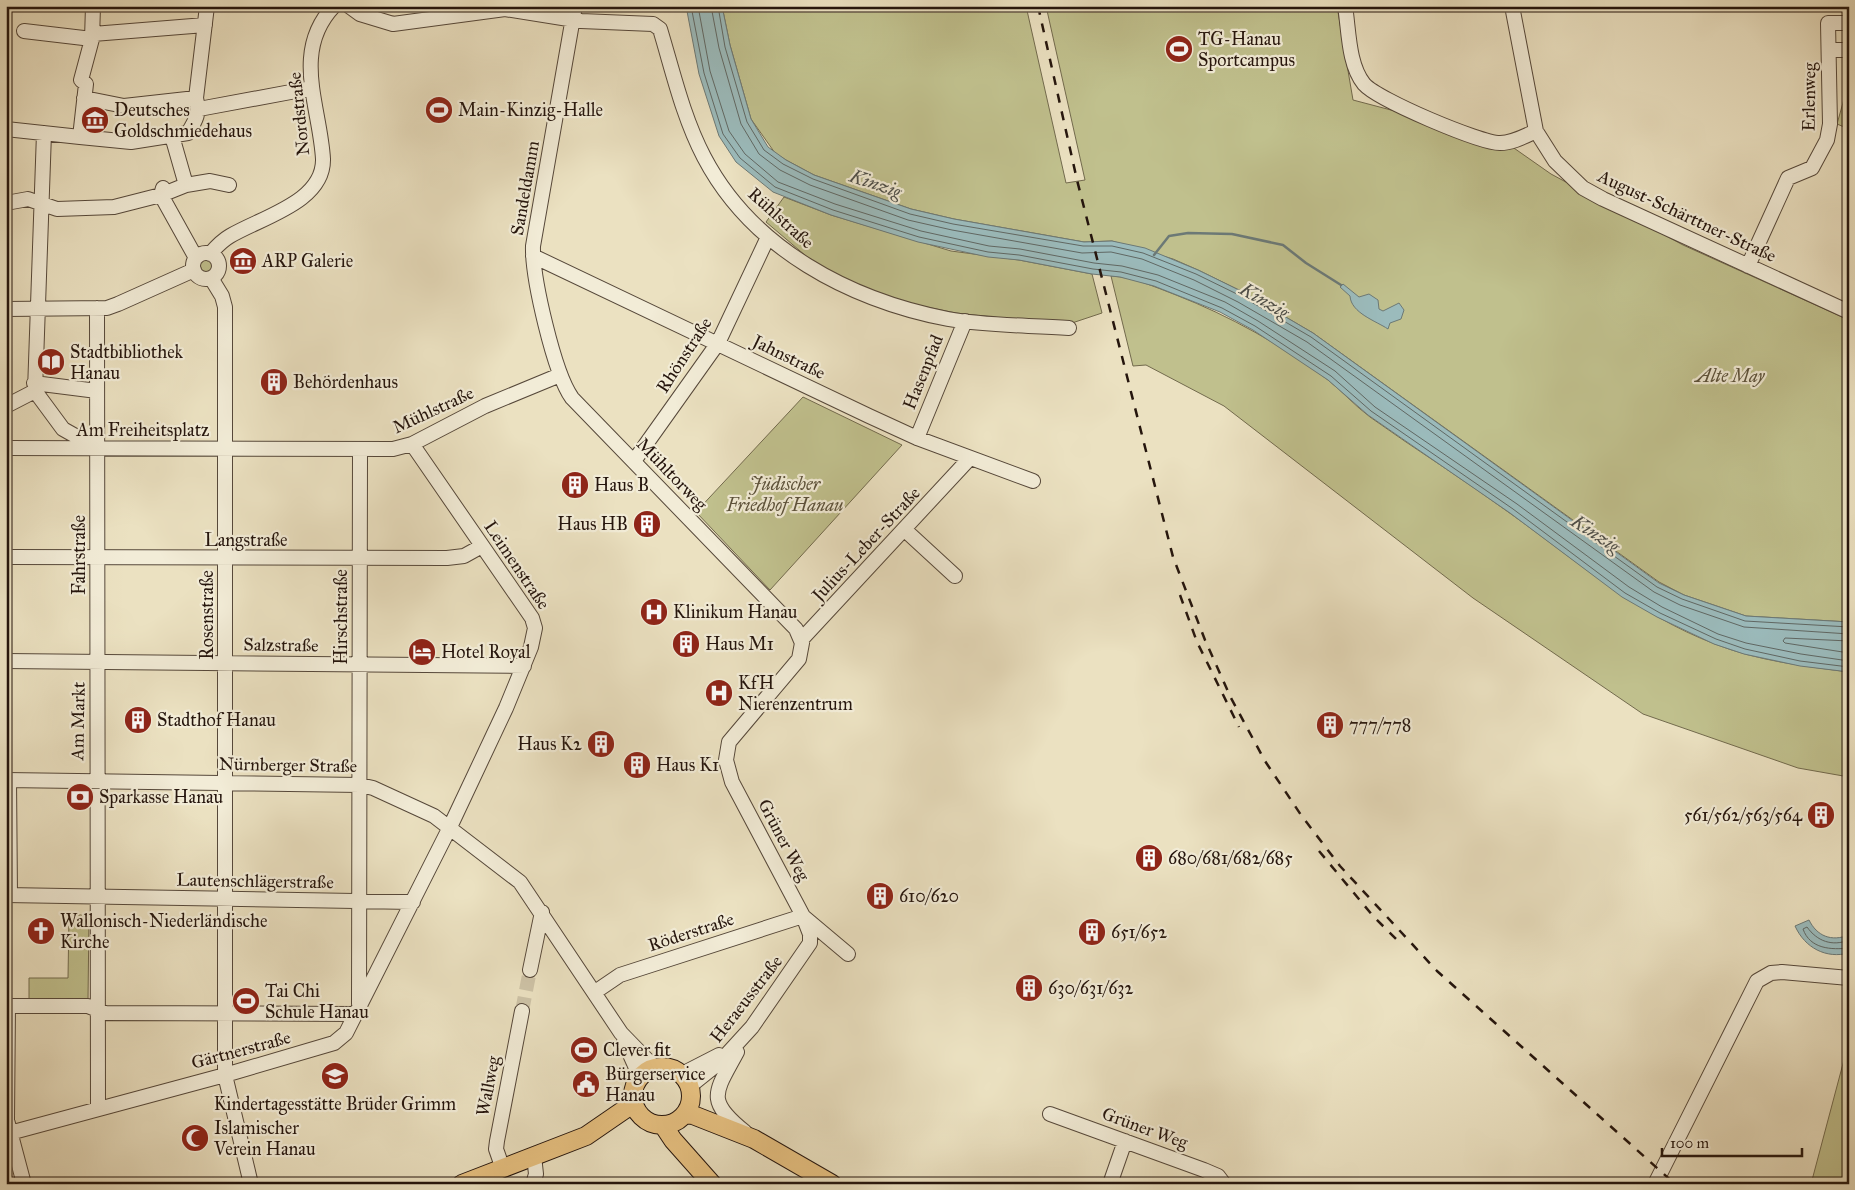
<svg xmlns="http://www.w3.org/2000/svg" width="1855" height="1190" viewBox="0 0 1855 1190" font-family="'IM FELL Great Primer',serif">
	<rect width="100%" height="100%" fill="#ebe1c1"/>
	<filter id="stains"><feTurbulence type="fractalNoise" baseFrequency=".004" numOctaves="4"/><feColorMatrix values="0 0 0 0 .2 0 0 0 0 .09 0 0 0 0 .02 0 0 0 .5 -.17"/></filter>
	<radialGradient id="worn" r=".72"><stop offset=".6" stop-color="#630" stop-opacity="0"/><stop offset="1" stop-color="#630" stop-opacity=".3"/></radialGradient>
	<!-- green -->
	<path fill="#c0c08d" stroke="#726a4d" d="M 722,6 L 1026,6 L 1066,183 L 1085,180 L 1046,6 L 1337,6 L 1353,100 L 1501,139 L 1551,174 L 1683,245 L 1849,320 L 1849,622 L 1746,616 L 1684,595 L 1659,582 L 1313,333 L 1243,292 L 1198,270 L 1173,259 L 1112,241 L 1084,242 L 954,219 L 911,209 L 814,175 L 786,160 L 775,153 L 751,119 L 730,45 Z
		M 1846,92 L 1849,93 L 1849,129 L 1837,124 Z
		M 784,197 L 831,215 L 951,251 L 1019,260 L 1092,274 L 1102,313 L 1066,325 L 956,313 L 902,302 L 851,284 L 819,267 L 766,222 Z
		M199 266a8 8 0 1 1 16 0a8 8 0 1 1-16 0Z
		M 1111,276 C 1133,277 1155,287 1176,295 C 1230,316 1282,345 1328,380 C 1343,392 1355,406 1370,417 C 1416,450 1465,480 1511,514 C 1577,561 1638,615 1715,644 C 1758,661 1804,666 1849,672 L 1849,777 L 1798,768 L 1643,714 L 1473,598 L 1224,406 L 1146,365 L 1133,366 Z
		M 803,397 L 902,445 L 770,590 L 696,512 Z
		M 69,915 L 89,915 L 88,1000 L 29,1000 L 29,978 L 68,978 Z
		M 1849,1041 L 1849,1184 L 1811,1184 Z"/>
	<!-- water -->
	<path fill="#9bbbbc" stroke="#6c7976" d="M 686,6 L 722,6 L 730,45 L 751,119 L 768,147 L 786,160 L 814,175 L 911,209 L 954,219 L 1084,242 L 1112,241 L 1145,248 L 1198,270 L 1243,292 L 1313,333 L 1659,583 L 1684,595 L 1746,616 L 1849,622 L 1849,672 L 1800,666 L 1744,654 L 1714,644 L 1657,617 L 1622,597 L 1510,513 L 1368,415 L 1328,380 L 1253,330 L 1220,312 L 1154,286 L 1120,277 L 1092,274 L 1019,260 L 988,257 L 918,242 L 831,215 L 773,192 L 736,162 L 719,136 L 699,74 Z
		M 1343,284 L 1359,297 L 1369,294 L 1378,300 L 1379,309 L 1383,311 L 1399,303 L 1404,310 L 1401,319 L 1390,323 L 1388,329 C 1376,321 1351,313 1350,296 L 1340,287 Z
		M 1809,920 C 1817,936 1831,942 1849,935 L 1849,953 C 1826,959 1805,948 1795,926 Z"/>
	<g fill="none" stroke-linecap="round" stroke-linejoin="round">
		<!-- shore -->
		<path stroke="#606864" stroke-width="1" d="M 691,6 L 704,73 L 723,134 L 740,158 L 775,187 L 833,210 L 919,237 L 988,252 L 1019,255 L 1093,269 L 1121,272 L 1156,281 L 1222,308 L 1255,326 L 1331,376 L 1371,411 L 1513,509 L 1625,593 L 1660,613 L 1716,639 L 1745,649 L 1800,661 L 1849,667
			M 698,6 L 710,71 L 729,131 L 745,154 L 778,182 L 835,204 L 921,231 L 989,246 L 1020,249 L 1094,263 L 1122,266 L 1158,275 L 1225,302 L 1258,321 L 1335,371 L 1375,407 L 1517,504 L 1629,587 L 1662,607 L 1718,634 L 1746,643 L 1801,654 L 1849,661
			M 711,6 L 719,48 L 741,124 L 759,154 L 780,170 L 810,185 L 908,220 L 952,230 L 1082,253 L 1111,252 L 1142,259 L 1194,280 L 1238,302 L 1307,342 L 1654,592 L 1680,605 L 1744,627 L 1849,634
			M 718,6 L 725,47 L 747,122 L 764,150 L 783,164 L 813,179 L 910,214 L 953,224 L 1083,246 L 1112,246 L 1143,253 L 1196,274 L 1241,296 L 1311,337 L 1657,587 L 1682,599 L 1745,621 L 1849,627
			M 1849,641 L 1785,638 L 1783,641 L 1785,643 L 1849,653
			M 1849,940 C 1832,947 1817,941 1807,927 L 1803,929 C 1810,949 1831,950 1849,948"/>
		<!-- stream -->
		<path stroke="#6c7976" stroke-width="2.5" d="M 1154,255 L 1169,236 L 1188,233 L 1232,234 L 1283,245 L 1306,263 L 1341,285"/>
		<!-- minor-tunnel -->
		<path stroke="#cdc2a6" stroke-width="14" stroke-dasharray="14 7" stroke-linecap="butt" d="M 522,1011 L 530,970"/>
		<defs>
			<path id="minor" d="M 349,6 L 360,14 L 393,24 L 505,9 L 581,21 L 653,24 L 660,29 C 673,72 683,117 704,157 C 752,249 850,300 948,319 C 987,326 1029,325 1069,328
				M 575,6 L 533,246 C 532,277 554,373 572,398 L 796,629 L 802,643 L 799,659 L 729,742 L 726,760 L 732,782 L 803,916 L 810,934 L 810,943 L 752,1027 L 720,1062 L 690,1086
				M 1345,6 C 1349,30 1348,64 1364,84 C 1378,100 1480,143 1500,143 C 1513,143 1525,136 1536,131
				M 1512,6 L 1536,131 L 1555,161 L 1583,188 L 1603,199 L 1849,312
				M 24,31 L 92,39
				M 93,34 L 205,25
				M 1829,50 L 1849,50
				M 84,98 L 124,106 L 196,98
				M 199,109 L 312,88
				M 6,129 L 80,137 L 86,84 L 81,80 L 92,39 L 93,6
				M 44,133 L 35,391 L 63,429 L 97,448
				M 172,136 L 186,185
				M 80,137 L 131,142 L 188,133 C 196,120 200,113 196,98 L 207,6
				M 163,188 L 161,195 L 196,258
				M 6,203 L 28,199 L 57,209 L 114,207 L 161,195 L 186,185 L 210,181 L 229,185
				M193 266a13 13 0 1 1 26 0a13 13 0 1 1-26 0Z
				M 210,254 C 216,247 223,240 230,236 C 262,217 324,202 323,159 C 320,106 291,51 334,6
				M 533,256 L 869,416 L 917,438 L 1033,481
				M 1748,266 L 1788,178 L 1812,168 L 1827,140 L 1830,124 L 1828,23 L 1849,23
				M 211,278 L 222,296 L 225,307 L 225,1075 L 251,1184
				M 97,308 L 98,1108
				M 6,309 L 107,308 L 118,304 L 194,270
				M 34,383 L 97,391
				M 6,406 L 35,391
				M 917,438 L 965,321
				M 6,448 L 393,449 L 412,444 L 485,406 L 560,375
				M 634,461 L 718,343 L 768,237
				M 905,530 L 955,576
				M 6,557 L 447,558 L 464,556 L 482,546
				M 801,640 L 970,458
				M 6,661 L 524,666
				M 6,780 L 360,785 L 373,788 L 434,816 L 520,882 L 621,1033 L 655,1068
				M 9,780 L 10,895
				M 6,895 L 413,902
				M 804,917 L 848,954
				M 530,970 L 542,912
				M 595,992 L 620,975 L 803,916
				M 359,1004 L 360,450
				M 6,1006 L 88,1006 L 105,1013 L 356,1014
				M 8,1006 L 7,1120 L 24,1184
				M 624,1041 L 640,1077
				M 737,1052 C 715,1093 705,1100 745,1132
				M 682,1074 L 719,1055
				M 1050,1114 L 1204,1170 L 1218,1176 L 1224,1184
				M 6,1134 L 225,1075 L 334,1043 L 346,1033 L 450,827 L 506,708 L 531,647 L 535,628 L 532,618 L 412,444
				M 503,1169 L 496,1149 L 497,1141 L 522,1011
				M 533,1184 L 536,1174 L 534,1156
				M 1110,1184 L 1125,1141
				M 1655,1184 L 1757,981 L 1771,973 L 1782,972 L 1849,978"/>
			<path id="major" d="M633 1096a29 29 0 1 1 58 0a29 29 0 1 1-58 0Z
				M 685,1114 L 693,1115 L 754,1139 L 832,1184
				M 663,1125 L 673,1140 L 712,1184
				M 462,1184 L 586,1136 L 634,1103"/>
		</defs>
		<!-- minor casing -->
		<use href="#minor" stroke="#56483a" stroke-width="16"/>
		<!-- major casing -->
		<use href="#major" stroke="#25150d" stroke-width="20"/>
		<!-- minor -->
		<use href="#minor" stroke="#f2ecd7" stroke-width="14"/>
		<!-- major -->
		<use href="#major" stroke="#e6c080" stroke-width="18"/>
		<!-- rail -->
		<path stroke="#25150d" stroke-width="2.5" stroke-dasharray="9 9" stroke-linecap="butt" d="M 1038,6 L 1077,180 L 1173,557 L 1205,640 L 1231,698 L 1265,761 L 1301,815 L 1340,866 L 1437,971 L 1675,1184
			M 1180,595 L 1197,642 L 1239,727
			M 1319,851 L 1373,916 L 1398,941"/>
	</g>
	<!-- icons -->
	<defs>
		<symbol id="stadium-disc" viewBox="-11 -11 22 22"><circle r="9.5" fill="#8f2418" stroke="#f2ecd7"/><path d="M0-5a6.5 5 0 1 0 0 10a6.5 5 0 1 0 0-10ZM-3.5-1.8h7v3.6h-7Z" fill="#fff"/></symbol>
		<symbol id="museum-disc" viewBox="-11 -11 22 22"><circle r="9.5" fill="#8f2418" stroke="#f2ecd7"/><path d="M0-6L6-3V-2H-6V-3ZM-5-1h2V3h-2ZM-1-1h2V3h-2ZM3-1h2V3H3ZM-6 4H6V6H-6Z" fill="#fff"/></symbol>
		<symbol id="library-disc" viewBox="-11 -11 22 22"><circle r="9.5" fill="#8f2418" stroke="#f2ecd7"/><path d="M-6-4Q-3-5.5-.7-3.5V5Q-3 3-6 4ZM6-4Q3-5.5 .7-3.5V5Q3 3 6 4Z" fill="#fff"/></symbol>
		<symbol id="building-disc" viewBox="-11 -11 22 22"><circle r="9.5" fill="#8f2418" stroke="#f2ecd7"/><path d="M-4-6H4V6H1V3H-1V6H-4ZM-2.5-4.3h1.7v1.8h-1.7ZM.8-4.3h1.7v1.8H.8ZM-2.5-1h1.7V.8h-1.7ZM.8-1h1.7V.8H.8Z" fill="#fff"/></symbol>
		<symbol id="hospital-disc" viewBox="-11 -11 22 22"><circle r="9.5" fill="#8f2418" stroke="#f2ecd7"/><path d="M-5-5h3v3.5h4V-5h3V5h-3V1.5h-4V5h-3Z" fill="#fff"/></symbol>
		<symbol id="hotel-disc" viewBox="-11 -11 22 22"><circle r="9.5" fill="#8f2418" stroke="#f2ecd7"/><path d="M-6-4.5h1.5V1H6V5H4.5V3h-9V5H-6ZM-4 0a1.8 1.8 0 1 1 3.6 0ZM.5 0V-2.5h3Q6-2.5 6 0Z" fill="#fff"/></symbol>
		<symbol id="bank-disc" viewBox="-11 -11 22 22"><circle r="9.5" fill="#8f2418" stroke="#f2ecd7"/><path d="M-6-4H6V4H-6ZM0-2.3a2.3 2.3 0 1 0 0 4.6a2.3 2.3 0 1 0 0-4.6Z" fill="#fff"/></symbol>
		<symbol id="church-disc" viewBox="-11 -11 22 22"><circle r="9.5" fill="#8f2418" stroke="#f2ecd7"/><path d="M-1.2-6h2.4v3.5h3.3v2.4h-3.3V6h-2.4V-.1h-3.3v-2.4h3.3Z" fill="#fff"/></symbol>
		<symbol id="school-disc" viewBox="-11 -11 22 22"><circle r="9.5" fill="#8f2418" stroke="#f2ecd7"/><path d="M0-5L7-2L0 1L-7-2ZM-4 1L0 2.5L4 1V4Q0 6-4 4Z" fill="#fff"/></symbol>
		<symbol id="civic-disc" viewBox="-11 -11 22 22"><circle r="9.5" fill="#8f2418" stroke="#f2ecd7"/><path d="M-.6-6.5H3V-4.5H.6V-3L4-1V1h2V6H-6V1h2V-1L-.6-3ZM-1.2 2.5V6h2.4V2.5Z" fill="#fff"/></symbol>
		<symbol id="mosque-disc" viewBox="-11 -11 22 22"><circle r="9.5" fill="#8f2418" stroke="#f2ecd7"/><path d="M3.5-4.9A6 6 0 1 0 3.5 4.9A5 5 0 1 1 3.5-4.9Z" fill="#fff"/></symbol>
	</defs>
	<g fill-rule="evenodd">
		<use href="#stadium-disc" x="1163" y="33" width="32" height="32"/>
		<use href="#stadium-disc" x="423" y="94" width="32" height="32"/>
		<use href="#museum-disc" x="79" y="104" width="32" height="32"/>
		<use href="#museum-disc" x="227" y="245" width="32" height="32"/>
		<use href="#library-disc" x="35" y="346" width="32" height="32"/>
		<use href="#building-disc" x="258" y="366" width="32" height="32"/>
		<use href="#building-disc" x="559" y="469" width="32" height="32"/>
		<use href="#building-disc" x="631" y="508" width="32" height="32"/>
		<use href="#hospital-disc" x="638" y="596" width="32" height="32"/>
		<use href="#building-disc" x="670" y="628" width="32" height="32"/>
		<use href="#hotel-disc" x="406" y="636" width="32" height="32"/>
		<use href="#hospital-disc" x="703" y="677" width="32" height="32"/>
		<use href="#building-disc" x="122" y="704" width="32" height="32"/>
		<use href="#building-disc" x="1314" y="709" width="32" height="32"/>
		<use href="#building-disc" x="585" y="728" width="32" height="32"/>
		<use href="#building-disc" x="621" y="749" width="32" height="32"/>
		<use href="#bank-disc" x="64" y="781" width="32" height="32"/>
		<use href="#building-disc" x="1805" y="799" width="32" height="32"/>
		<use href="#building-disc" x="1133" y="842" width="32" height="32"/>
		<use href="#building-disc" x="864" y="880" width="32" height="32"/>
		<use href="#church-disc" x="25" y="915" width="32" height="32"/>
		<use href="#building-disc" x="1076" y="916" width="32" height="32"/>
		<use href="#building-disc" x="1013" y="972" width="32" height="32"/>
		<use href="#stadium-disc" x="230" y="985" width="32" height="32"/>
		<use href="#stadium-disc" x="568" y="1034" width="32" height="32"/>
		<use href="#school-disc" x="319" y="1060" width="32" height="32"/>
		<use href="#civic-disc" x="570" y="1068" width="32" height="32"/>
		<use href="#mosque-disc" x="179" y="1122" width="32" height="32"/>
	</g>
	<g text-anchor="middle" stroke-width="4.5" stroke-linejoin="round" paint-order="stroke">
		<!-- poi labels -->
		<g font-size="18" fill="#25150d" stroke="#f2ecd7" text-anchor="start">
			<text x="1198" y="45">TG-Hanau<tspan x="1198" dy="21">Sportcampus</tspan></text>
			<text x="114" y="116">Deutsches<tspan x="114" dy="21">Goldschmiedehaus</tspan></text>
			<text x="458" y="116">Main-Kinzig-Halle</text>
			<text x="262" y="267">ARP Galerie</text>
			<text x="70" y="358">Stadtbibliothek<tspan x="70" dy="21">Hanau</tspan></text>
			<text x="293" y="388">Behördenhaus</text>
			<text x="594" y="491">Haus B</text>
			<text x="628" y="530" text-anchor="end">Haus HB</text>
			<text x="673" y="618">Klinikum Hanau</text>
			<text x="705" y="650">Haus M1</text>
			<text x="441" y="658">Hotel Royal</text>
			<text x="738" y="689">KfH<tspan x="738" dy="21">Nierenzentrum</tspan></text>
			<text x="157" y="726">Stadthof Hanau</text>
			<text x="1349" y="731">777/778</text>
			<text x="582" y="750" text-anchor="end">Haus K2</text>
			<text x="656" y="771">Haus K1</text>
			<text x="99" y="803">Sparkasse Hanau</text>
			<text x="1802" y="821" text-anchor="end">561/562/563/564</text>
			<text x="1168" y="864">680/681/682/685</text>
			<text x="899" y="902">610/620</text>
			<text x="60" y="927">Wallonisch-Niederländische<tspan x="60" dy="21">Kirche</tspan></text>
			<text x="1111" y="938">651/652</text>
			<text x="1048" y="994">630/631/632</text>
			<text x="265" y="997">Tai Chi<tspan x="265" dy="21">Schule Hanau</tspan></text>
			<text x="603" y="1056">Clever fit</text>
			<text x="605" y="1080">Bürgerservice<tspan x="605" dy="21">Hanau</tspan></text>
			<text x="335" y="1110" text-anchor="middle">Kindertagesstätte Brüder Grimm</text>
			<text x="214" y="1134">Islamischer<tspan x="214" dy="21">Verein Hanau</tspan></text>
		</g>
		<!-- street labels -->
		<g font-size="18" fill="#25150d" stroke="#f2ecd7">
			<text transform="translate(1809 97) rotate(-89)" y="6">Erlenweg</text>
			<text transform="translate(299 114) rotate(-96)" y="6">Nordstraße</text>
			<text transform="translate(525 188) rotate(-80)" y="6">Sandeldamm</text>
			<text transform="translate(1687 216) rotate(25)" y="6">August-Schärttner-Straße</text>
			<text transform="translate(781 218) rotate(42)" y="6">Rühlstraße</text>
			<text transform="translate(684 355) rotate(-57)" y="6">Rhönstraße</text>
			<text transform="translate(789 357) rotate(26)" y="6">Jahnstraße</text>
			<text transform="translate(923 372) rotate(-68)" y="6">Hasenpfad</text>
			<text transform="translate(433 410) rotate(-25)" y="6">Mühlstraße</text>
			<text x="143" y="436">Am Freiheitsplatz</text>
			<text transform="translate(672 474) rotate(46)" y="6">Mühltorweg</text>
			<text x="246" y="546">Langstraße</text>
			<text transform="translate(866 544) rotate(-47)" y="6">Julius-Leber-Straße</text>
			<text transform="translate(79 555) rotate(-90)" y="6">Fahrstraße</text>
			<text transform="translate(517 565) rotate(56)" y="6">Leimenstraße</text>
			<text transform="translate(207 615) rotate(-90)" y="6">Rosenstraße</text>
			<text transform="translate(341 617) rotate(-90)" y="6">Hirschstraße</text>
			<text transform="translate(281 645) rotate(1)" y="6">Salzstraße</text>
			<text transform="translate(78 721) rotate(-89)" y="6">Am Markt</text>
			<text transform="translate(288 765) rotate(1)" y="6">Nürnberger Straße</text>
			<text transform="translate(784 840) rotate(62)" y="6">Grüner Weg</text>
			<text transform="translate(255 881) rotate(1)" y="6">Lautenschlägerstraße</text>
			<text transform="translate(691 932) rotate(-18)" y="6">Röderstraße</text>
			<text transform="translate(746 999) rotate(-52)" y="6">Heraeusstraße</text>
			<text transform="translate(241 1050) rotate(-15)" y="6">Gärtnerstraße</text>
			<text transform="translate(488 1086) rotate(-79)" y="6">Wallweg</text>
			<text transform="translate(1145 1128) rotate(20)" y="6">Grüner Weg</text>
		</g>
		<!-- park labels -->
		<g font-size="18" font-style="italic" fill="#5b513a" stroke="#f2ecd7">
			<text x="1730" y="382">Alte May</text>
			<text x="785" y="490">Jüdischer<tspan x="785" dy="21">Friedhof Hanau</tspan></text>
		</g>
		<!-- water labels -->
		<g font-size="19" font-style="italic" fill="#4e4f4a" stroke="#f2ecd7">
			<text transform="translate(876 183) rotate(19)" y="7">Kinzig</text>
			<text transform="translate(1265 300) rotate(30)" y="7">Kinzig</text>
			<text transform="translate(1596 533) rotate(33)" y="7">Kinzig</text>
		</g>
	</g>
	<!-- margin -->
	<rect width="1855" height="1190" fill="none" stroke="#ebe1c1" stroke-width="25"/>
	<rect x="8" y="8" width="1840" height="1175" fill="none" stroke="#25150d" stroke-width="2.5"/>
	<rect x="12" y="12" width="1830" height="1165" fill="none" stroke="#25150d"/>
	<!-- scale -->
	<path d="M1662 1148v8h140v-8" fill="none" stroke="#25150d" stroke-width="2.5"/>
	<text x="1670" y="1148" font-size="15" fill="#25150d" stroke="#f2ecd7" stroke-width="4" paint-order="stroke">100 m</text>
	<rect width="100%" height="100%" filter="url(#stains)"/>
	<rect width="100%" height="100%" fill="url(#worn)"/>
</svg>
